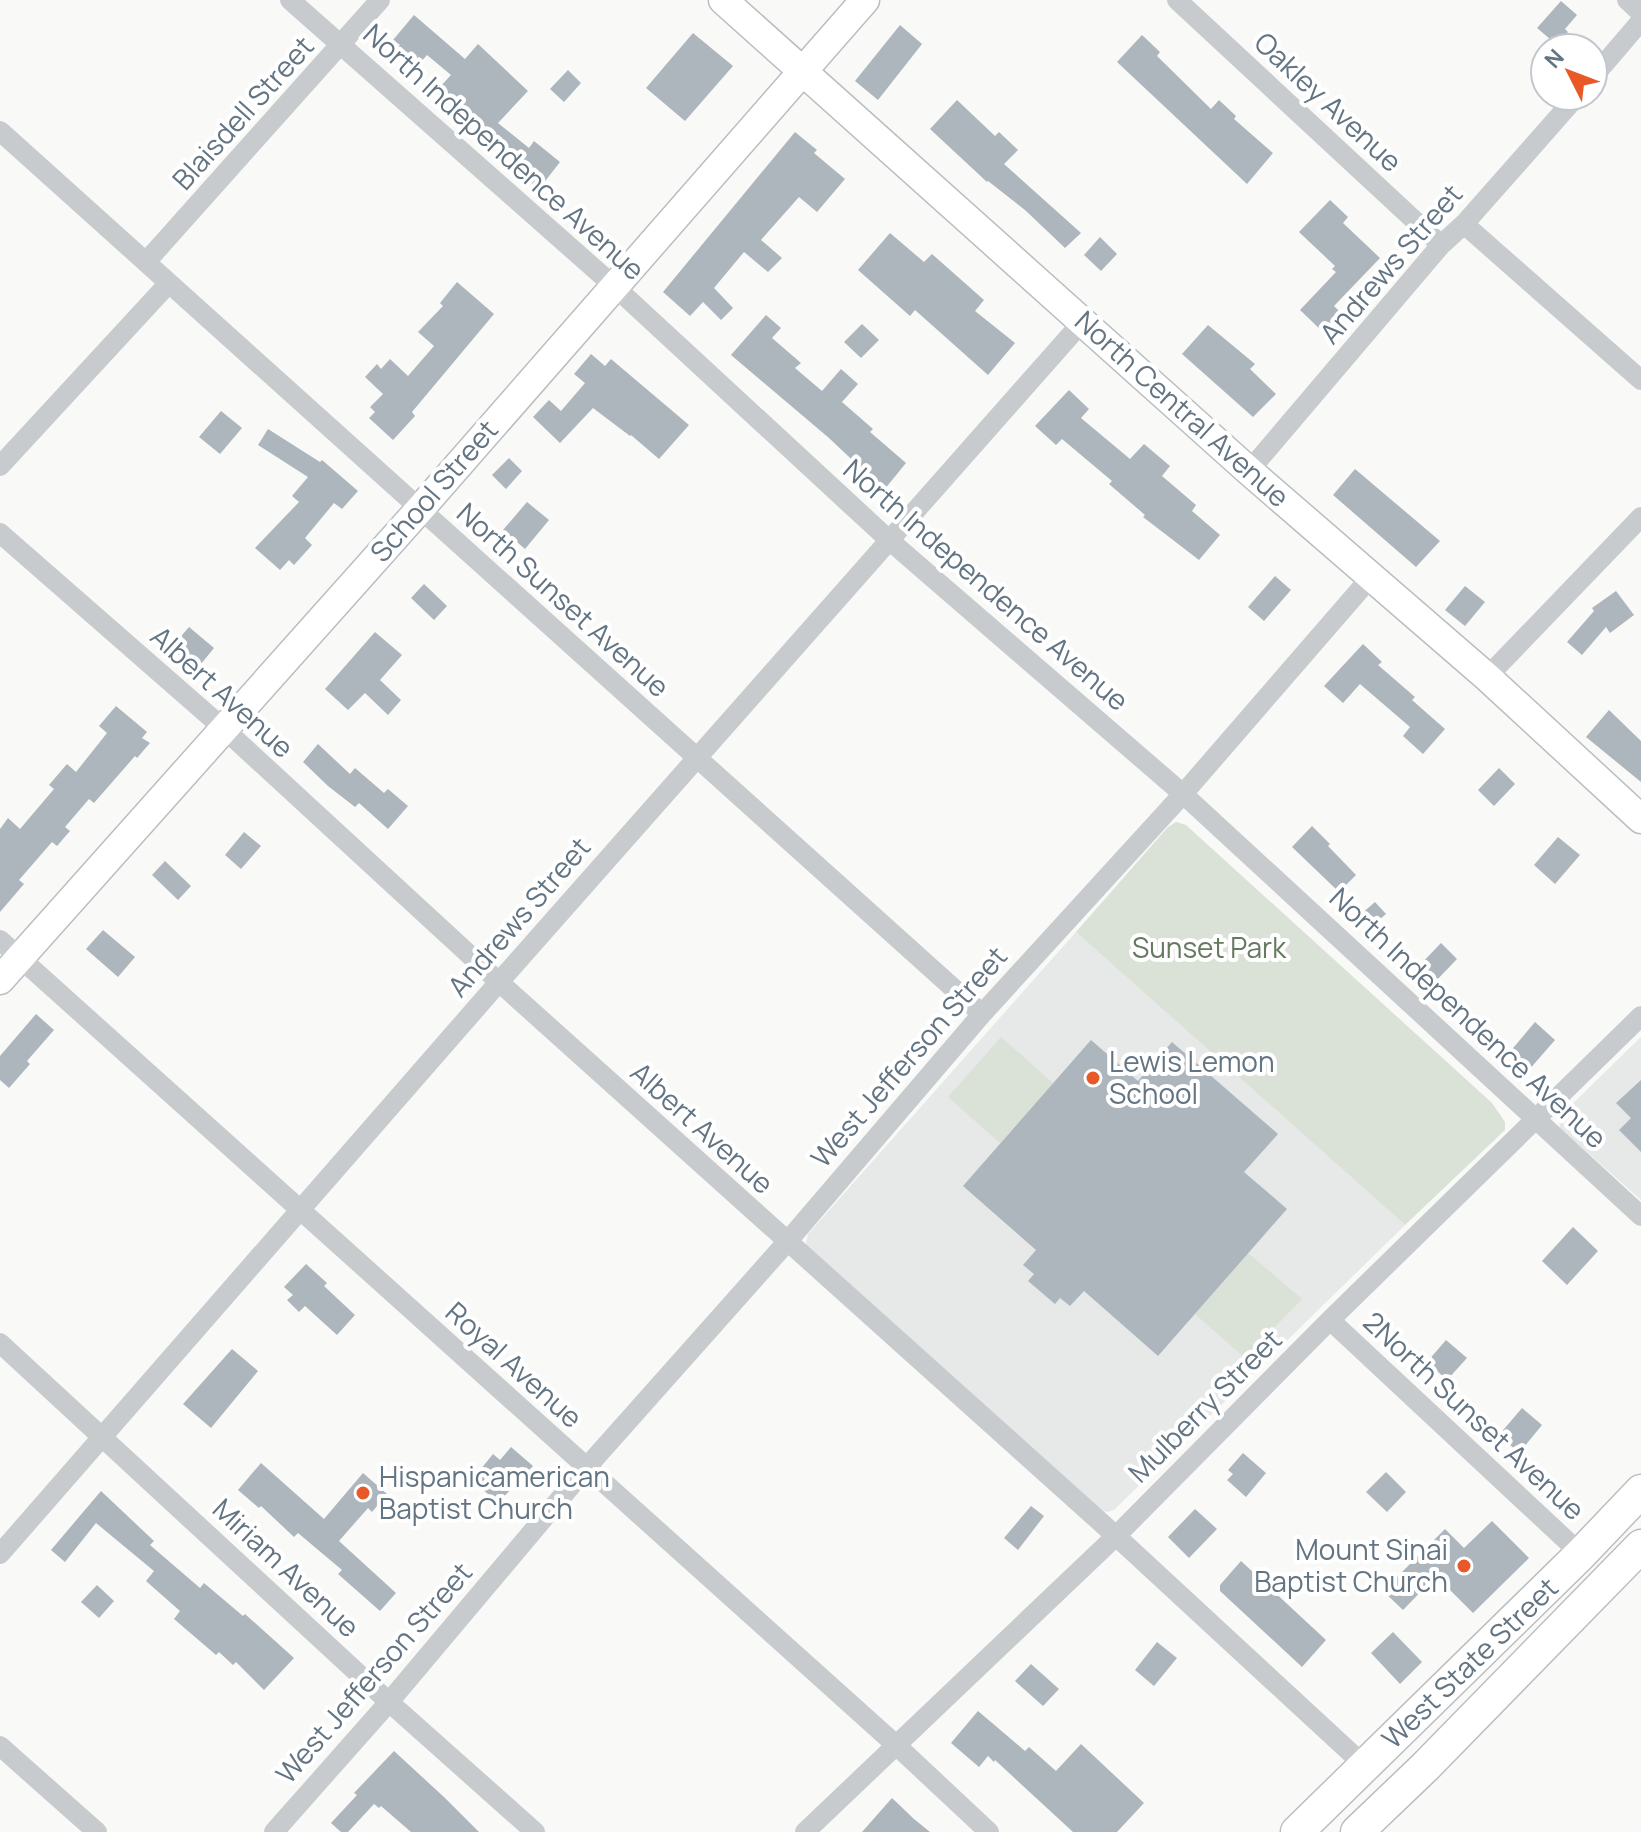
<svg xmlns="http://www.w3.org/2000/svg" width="1641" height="1832" viewBox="0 0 1641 1832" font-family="Manrope,sans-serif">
	<rect width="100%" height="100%" fill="#f9f9f7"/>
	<!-- built -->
	<path fill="#e7e8e8" d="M 1076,932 L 1405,1225 L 1114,1510 L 1107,1512 L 1096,1508 L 809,1252 L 806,1243 L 808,1234 Z
		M 1641,1037 L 1641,1200 L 1560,1128 L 1559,1120 L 1564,1112 Z"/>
	<!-- green -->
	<path fill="#dae1d7" d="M 1176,822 L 1186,825 L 1492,1103 L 1505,1122 L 1505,1130 L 1405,1225 L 1076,932 L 1168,827 Z
		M 1001,1037 L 1053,1083 L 1000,1143 L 948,1097 Z
		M 1248,1253 L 1302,1299 L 1245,1358 L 1195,1314 Z"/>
	<!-- building -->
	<path fill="#adb6bc" d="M 1561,1 L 1577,15 L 1565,29 L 1568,32 L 1557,45 L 1537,28 Z
		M 414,15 L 465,59 L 478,44 L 528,91 L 498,123 L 529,148 L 534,141 L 560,162 L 539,189 L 512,168 L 517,161 L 438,89 L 451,75 L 427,55 L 421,62 L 414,57 L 409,63 L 395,51 L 400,45 L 393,40 Z
		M 900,25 L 922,44 L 878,100 L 855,81 Z
		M 693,33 L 733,66 L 685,121 L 646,88 Z
		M 1142,35 L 1160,52 L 1157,56 L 1211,109 L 1219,100 L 1236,116 L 1234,119 L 1273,153 L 1247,184 L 1117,62 Z
		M 568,70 L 581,83 L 564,102 L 550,89 Z
		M 957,100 L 995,136 L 999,132 L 1018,150 L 1004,164 L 1081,233 L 1065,248 L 1025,210 L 988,181 L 987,182 L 930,129 Z
		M 795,132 L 817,150 L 814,153 L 845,179 L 817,212 L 799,197 L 761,240 L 782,258 L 768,272 L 744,252 L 714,288 L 733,308 L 721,320 L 703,302 L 690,316 L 663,292 Z
		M 1330,200 L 1348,217 L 1343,223 L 1380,258 L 1334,306 L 1342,314 L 1324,333 L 1300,310 L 1336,272 L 1332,269 L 1335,266 L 1299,232 Z
		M 890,233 L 924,262 L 932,254 L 984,300 L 975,311 L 1015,343 L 988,375 L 915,310 L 910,316 L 858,270 Z
		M 1100,237 L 1117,254 L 1101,271 L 1084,255 Z
		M 457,282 L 494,314 L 412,412 L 415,416 L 393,440 L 369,418 L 375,412 L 370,407 L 383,394 L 365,377 L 377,364 L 381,369 L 390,359 L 408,376 L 434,346 L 418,332 L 443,306 L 440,303 Z
		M 766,315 L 781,328 L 772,338 L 801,363 L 795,368 L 822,391 L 841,369 L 858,384 L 842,402 L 873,429 L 870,432 L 906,463 L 884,490 L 829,438 L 731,355 Z
		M 862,324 L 879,340 L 861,358 L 844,342 Z
		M 1208,325 L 1255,364 L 1250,369 L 1276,394 L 1253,417 L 1182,354 Z
		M 591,354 L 605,366 L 611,359 L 689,425 L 659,459 L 631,435 L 630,436 L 593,408 L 560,443 L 533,417 L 549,400 L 561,411 L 585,383 L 574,374 Z
		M 1069,390 L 1089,409 L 1081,418 L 1130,459 L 1144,444 L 1170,466 L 1162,476 L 1196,505 L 1192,511 L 1220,535 L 1199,560 L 1143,517 L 1145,515 L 1109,484 L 1112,481 L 1062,439 L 1056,445 L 1035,426 Z
		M 221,411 L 242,428 L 220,454 L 199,437 Z
		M 268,429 L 320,462 L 322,460 L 358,491 L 342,509 L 334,503 L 305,538 L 312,545 L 294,565 L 289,560 L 280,570 L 255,548 L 299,502 L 292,496 L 308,477 L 258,445 Z
		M 509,458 L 522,471 L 506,489 L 492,475 Z
		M 1355,469 L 1440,541 L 1416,567 L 1333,495 Z
		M 527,502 L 549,520 L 525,549 L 503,530 Z
		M 1275,576 L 1291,590 L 1264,621 L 1248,607 Z
		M 424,584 L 447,606 L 434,620 L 411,598 Z
		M 1465,586 L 1485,602 L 1465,626 L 1445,610 Z
		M 1616,591 L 1634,615 L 1610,633 L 1606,627 L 1582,655 L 1567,642 L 1594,611 L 1592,608 Z
		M 189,627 L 214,648 L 196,670 L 171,648 Z
		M 375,632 L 402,655 L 380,680 L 401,700 L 388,715 L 365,693 L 348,710 L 325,689 Z
		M 1363,644 L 1382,662 L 1378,665 L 1415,697 L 1412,700 L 1445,729 L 1423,754 L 1403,736 L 1410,727 L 1360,684 L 1343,703 L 1324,686 Z
		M 116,706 L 147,732 L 142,738 L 150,743 L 137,758 L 135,756 L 94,803 L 89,799 L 65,827 L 70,831 L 57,846 L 52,842 L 19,880 L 24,884 L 0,912 L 0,829 L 8,818 L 20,829 L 54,789 L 49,785 L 67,764 L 76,772 L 107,733 L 99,726 Z
		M 1609,710 L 1641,741 L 1641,782 L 1586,737 Z
		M 318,744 L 350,774 L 355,768 L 384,793 L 388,789 L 408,806 L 388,829 L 359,803 L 355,807 L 328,786 L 303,762 Z
		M 1499,768 L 1515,784 L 1494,806 L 1478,790 Z
		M 1312,826 L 1330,844 L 1328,846 L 1356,875 L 1339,892 L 1292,847 Z
		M 244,832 L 261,846 L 241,869 L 225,855 Z
		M 1558,837 L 1580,855 L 1555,884 L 1534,865 Z
		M 165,861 L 191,886 L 178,900 L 152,875 Z
		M 1375,902 L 1386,914 L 1371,927 L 1360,915 Z
		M 103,930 L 135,957 L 118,977 L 86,949 Z
		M 1441,943 L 1457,959 L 1434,983 L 1418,967 Z
		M 36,1014 L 54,1030 L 27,1061 L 30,1064 L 9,1088 L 0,1080 L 0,1056 Z
		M 1535,1022 L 1555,1040 L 1528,1071 L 1508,1054 Z
		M 1091,1040 L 1138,1081 L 1172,1042 L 1278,1134 L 1244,1172 L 1287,1209 L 1158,1356 L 1084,1291 L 1070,1306 L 1060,1298 L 1055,1304 L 1028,1281 L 1034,1274 L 1023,1265 L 1036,1250 L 963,1186 Z
		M 1641,1080 L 1641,1152 L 1619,1130 L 1631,1118 L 1616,1103 Z
		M 1573,1227 L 1598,1251 L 1567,1285 L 1542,1261 Z
		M 306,1264 L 327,1283 L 324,1286 L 355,1315 L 337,1335 L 305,1306 L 299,1312 L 287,1300 L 293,1295 L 284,1287 Z
		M 1446,1340 L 1467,1358 L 1447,1380 L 1427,1362 Z
		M 232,1349 L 258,1371 L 211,1428 L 183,1404 Z
		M 1522,1408 L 1542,1425 L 1519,1453 L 1499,1435 Z
		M 511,1447 L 533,1466 L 498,1503 L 472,1480 L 493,1454 L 500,1460 Z
		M 1243,1453 L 1266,1473 L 1246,1497 L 1227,1480 L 1233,1474 L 1228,1470 Z
		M 261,1463 L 324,1519 L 363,1473 L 387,1494 L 372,1512 L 368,1508 L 339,1541 L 396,1593 L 380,1611 L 338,1574 L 342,1570 L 298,1533 L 294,1537 L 261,1506 L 259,1508 L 238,1490 Z
		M 1386,1472 L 1406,1492 L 1387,1512 L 1366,1492 Z
		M 101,1491 L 154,1541 L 150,1545 L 200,1588 L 204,1583 L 243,1616 L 245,1614 L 294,1658 L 264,1690 L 236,1662 L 233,1665 L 219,1652 L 216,1655 L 174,1619 L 180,1611 L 146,1581 L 154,1571 L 96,1523 L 65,1562 L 51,1550 Z
		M 1031,1506 L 1044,1516 L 1018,1550 L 1004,1538 Z
		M 1195,1509 L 1217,1529 L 1189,1558 L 1168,1537 Z
		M 1492,1521 L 1529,1558 L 1473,1613 L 1436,1576 L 1403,1610 L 1383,1591 L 1445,1529 L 1464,1548 Z
		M 1241,1561 L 1326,1640 L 1302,1667 L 1220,1591 L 1220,1585 Z
		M 97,1585 L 114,1601 L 99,1618 L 81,1602 Z
		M 1393,1632 L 1422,1662 L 1400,1684 L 1371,1653 Z
		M 1157,1642 L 1177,1658 L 1154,1686 L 1135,1670 Z
		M 1031,1664 L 1059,1689 L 1043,1706 L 1015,1681 Z
		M 978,1711 L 1025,1751 L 1029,1747 L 1056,1771 L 1081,1744 L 1144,1803 L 1117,1832 L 1073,1832 L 995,1760 L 994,1762 L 988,1756 L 979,1767 L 951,1743 Z
		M 394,1751 L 445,1798 L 479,1832 L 411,1832 L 381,1806 L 379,1808 L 374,1804 L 348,1832 L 341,1832 L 331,1823 L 357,1795 L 354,1793 Z
		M 892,1798 L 914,1819 L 930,1832 L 862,1832 Z"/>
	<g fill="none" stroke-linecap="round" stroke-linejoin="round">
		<defs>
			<path id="secondary" d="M 723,0 L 1249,471 L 1487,677 L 1641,819
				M 0,980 L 420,509 L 865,0"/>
			<path id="primary" d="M 1297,1832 L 1581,1554 L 1641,1491
				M 1357,1832 L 1425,1767 L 1641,1546"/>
		</defs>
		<!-- secondary casing -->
		<use href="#secondary" stroke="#b9bec3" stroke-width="31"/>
		<!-- primary casing -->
		<use href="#primary" stroke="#babec2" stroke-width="35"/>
		<!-- street -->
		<path stroke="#c7cbce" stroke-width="20" d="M 290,0 L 614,286 L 889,540 L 1183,794 L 1641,1216
			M 1177,0 L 1441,245
			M 1627,0 L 1641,13
			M 1593,77 L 1641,21
			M 0,131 L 982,1014
			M 1464,224 L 1641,380
			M 146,262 L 380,0
			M 0,466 L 169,283
			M 1249,471 L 1441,245 L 1464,224 L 1577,96
			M 0,533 L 223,728 L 499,982 L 1116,1536 L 1365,1766
			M 1487,677 L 1641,517
			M 0,940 L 896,1745 L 989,1832
			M 1330,1320 L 1581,1554
			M 0,1343 L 389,1702 L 535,1832
			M 0,1554 L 499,982 L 1084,320
			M 0,1746 L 97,1832
			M 274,1832 L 389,1702 L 586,1468 L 787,1242 L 982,1014 L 1183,794 L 1371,577
			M 805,1832 L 1116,1536 L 1330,1320 L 1641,1016"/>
		<!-- secondary -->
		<use href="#secondary" stroke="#fff" stroke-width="28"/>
		<!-- primary -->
		<use href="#primary" stroke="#fff" stroke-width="32"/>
	</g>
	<!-- markers -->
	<g fill="#e85927" stroke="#fff" stroke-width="3">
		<circle cx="1093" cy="1078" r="8"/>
		<circle cx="363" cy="1493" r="8"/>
		<circle cx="1464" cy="1566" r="8"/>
	</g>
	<g text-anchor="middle" stroke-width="8" stroke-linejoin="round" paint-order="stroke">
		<!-- street labels -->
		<g font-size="28" fill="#637482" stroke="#fff">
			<text transform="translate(1328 102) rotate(43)" y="10">Oakley Avenue</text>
			<text transform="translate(243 113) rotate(-48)" y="10">Blaisdell Street</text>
			<text transform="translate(504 152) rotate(42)" y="10">North Independence Avenue</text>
			<text transform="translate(1391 264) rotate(-49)" y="10">Andrews Street</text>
			<text transform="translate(1182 409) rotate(42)" y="10">North Central Avenue</text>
			<text transform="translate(434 491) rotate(-49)" y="10">School Street</text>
			<text transform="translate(986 585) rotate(41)" y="10">North Independence Avenue</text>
			<text transform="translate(563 600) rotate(42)" y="10">North Sunset Avenue</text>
			<text transform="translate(222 692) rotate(42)" y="10">Albert Avenue</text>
			<text transform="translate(519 917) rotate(-49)" y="10">Andrews Street</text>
			<text transform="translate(1468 1018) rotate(43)" y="10">North Independence Avenue</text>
			<text transform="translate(909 1057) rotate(-49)" y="10">West Jefferson Street</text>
			<text transform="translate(702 1128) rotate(42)" y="10">Albert Avenue</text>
			<text transform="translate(514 1365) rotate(42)" y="10">Royal Avenue</text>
			<text transform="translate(1205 1406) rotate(-45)" y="10">Mulberry Street</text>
			<text transform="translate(1474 1416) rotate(43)" y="10">2North Sunset Avenue</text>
			<text transform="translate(286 1568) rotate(43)" y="10">Miriam Avenue</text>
			<text transform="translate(1470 1663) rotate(-44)" y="10">West State Street</text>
			<text transform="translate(374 1673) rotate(-49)" y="10">West Jefferson Street</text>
		</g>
		<!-- park labels -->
		<g font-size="28" fill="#667a62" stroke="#fff">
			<text x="1209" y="958">Sunset Park</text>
		</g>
		<!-- poi labels -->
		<g font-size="28" fill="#637482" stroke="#fff" text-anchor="start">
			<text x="1109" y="1072">Lewis Lemon<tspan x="1109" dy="32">School</tspan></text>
			<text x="379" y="1487">Hispanicamerican<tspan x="379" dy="32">Baptist Church</tspan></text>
			<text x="1448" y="1560" text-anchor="end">Mount Sinai<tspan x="1448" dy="32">Baptist Church</tspan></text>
		</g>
	</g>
	<!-- north arrow -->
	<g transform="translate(1569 72) rotate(312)"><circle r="38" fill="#ffffff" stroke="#c1c7cd" stroke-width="2"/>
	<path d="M0-6L14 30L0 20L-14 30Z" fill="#e85927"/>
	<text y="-12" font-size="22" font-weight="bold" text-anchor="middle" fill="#637482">N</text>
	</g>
</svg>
